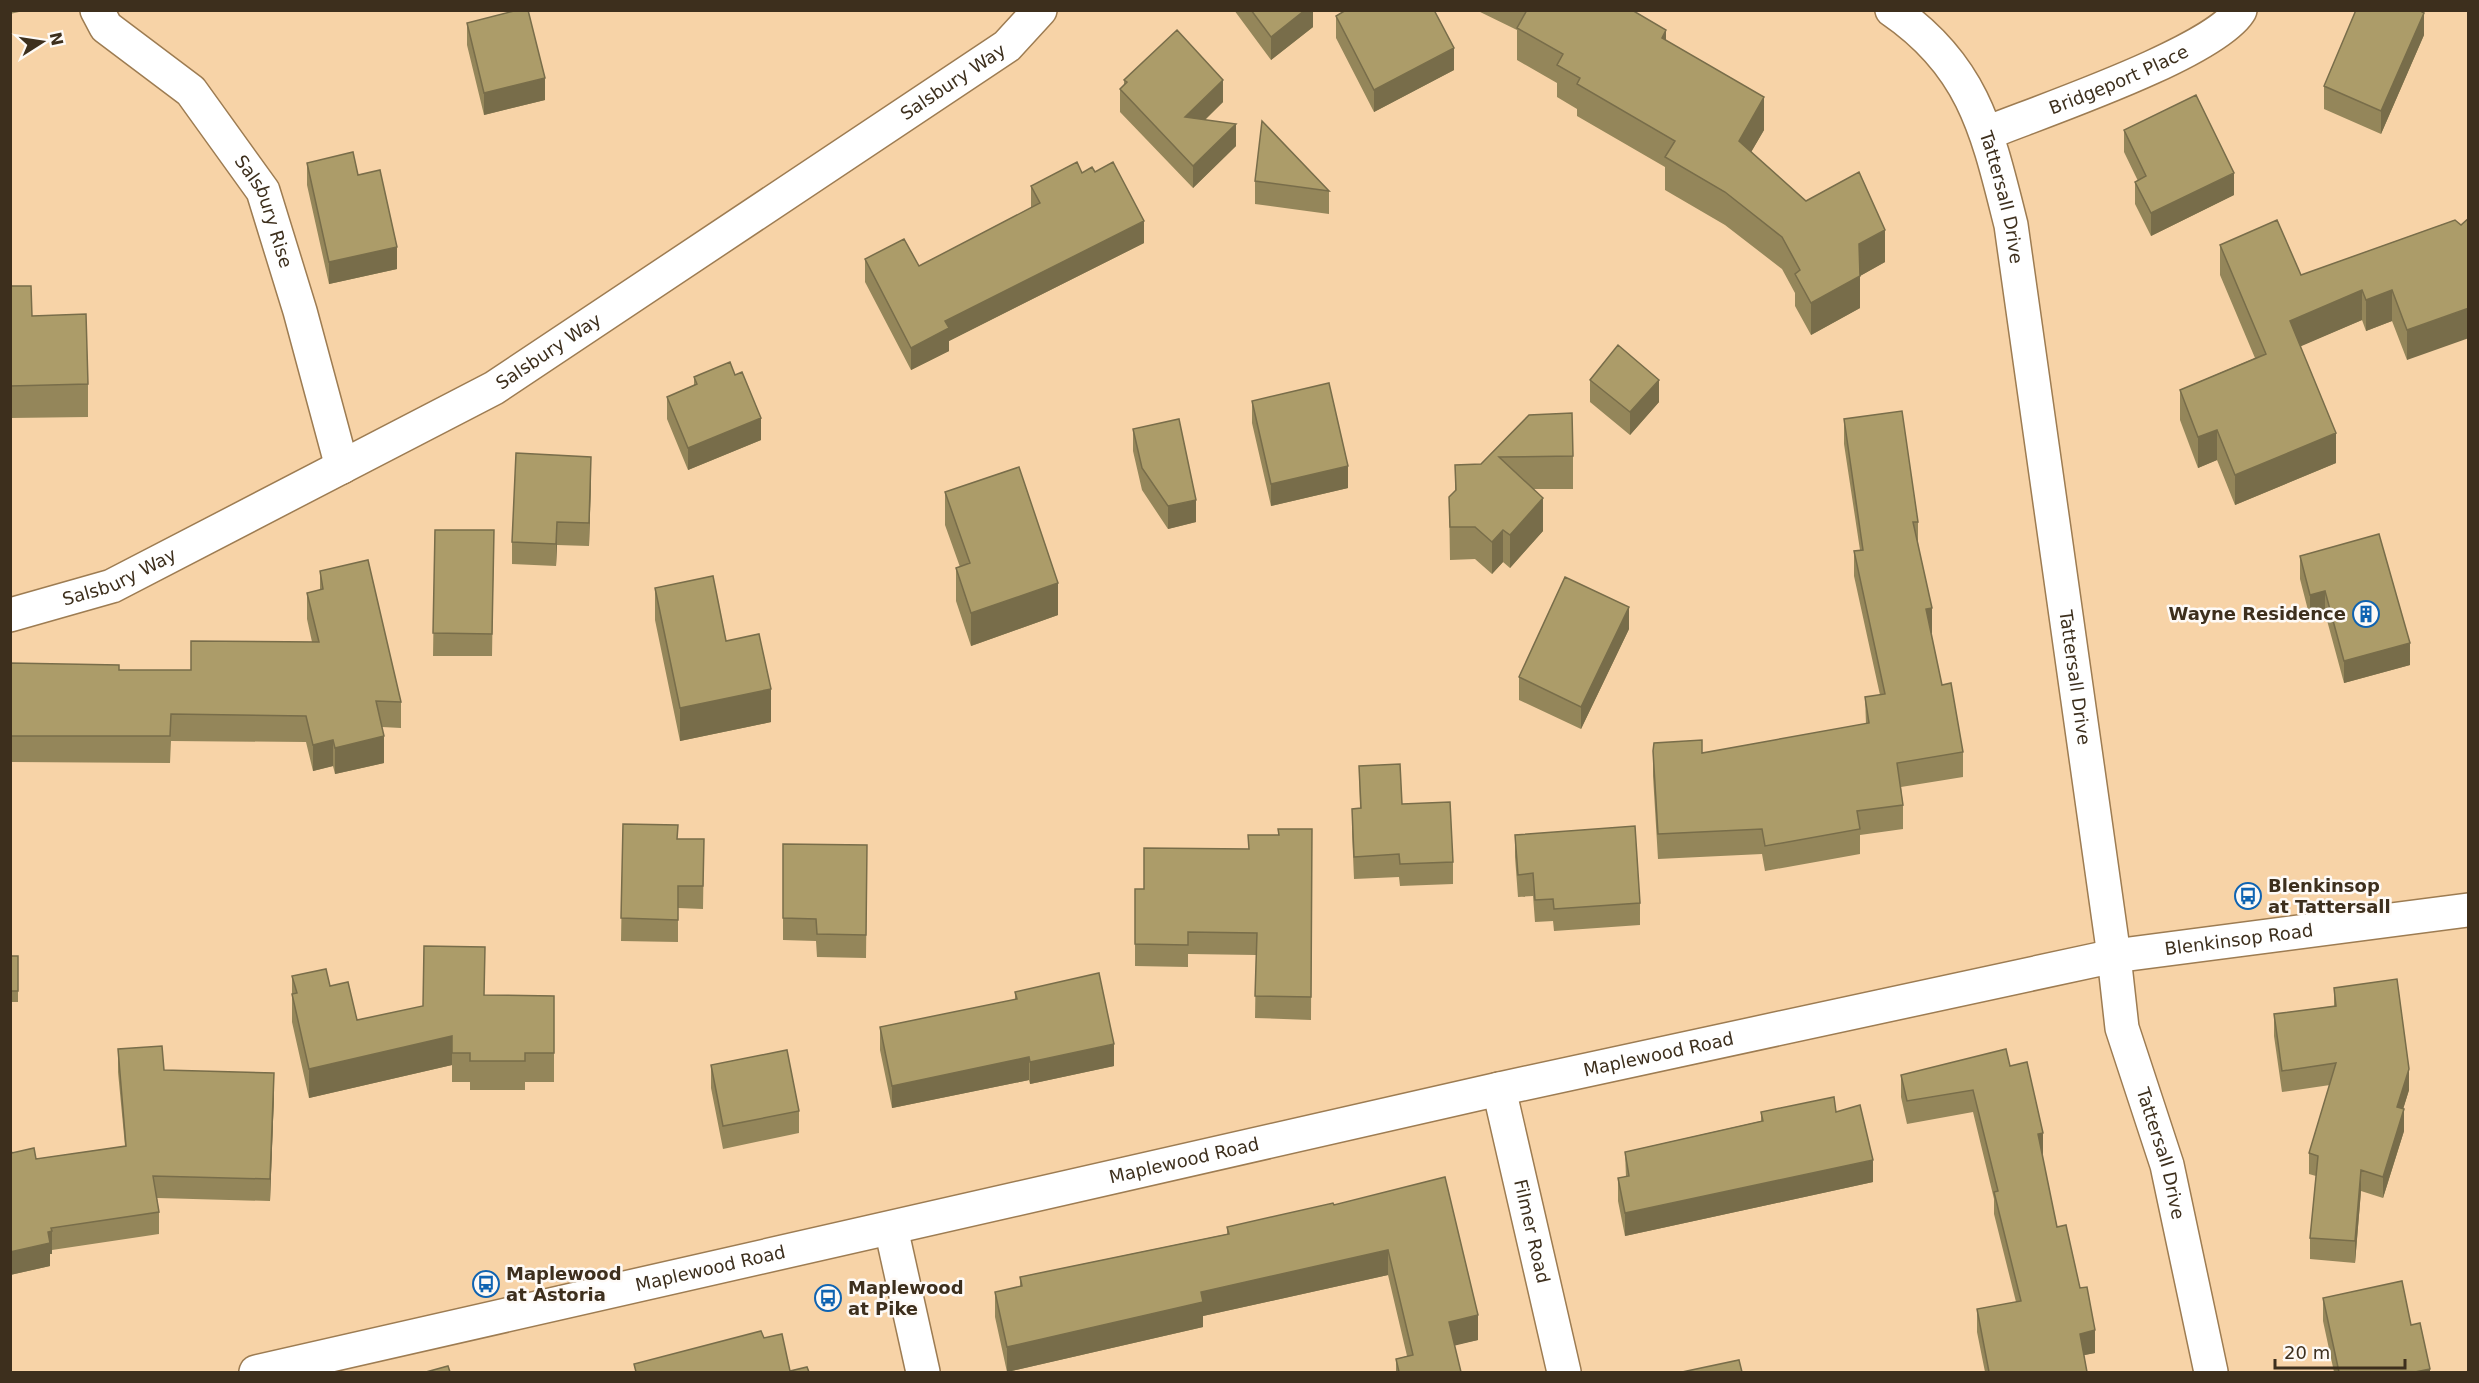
<svg xmlns="http://www.w3.org/2000/svg" width="2479" height="1383" viewBox="0 0 2479 1383" font-family="'DejaVu Sans',sans-serif">
	<rect width="100%" height="100%" fill="#f7d3a7"/>
	<g fill="none" stroke-linecap="round" stroke-linejoin="round">
		<defs>
			<g id="minor">
				<path id="s1" d="M 97,10 L 106,27 L 191,91 L 263,191 L 300,311 L 342,467"/>
				<path id="s2" d="M 1987,133 C 2039,112 2217,52 2240,10"/>
				<path id="s3" d="M 10,615 L 112,586 L 494,388 L 1007,46 L 1040,10"/>
				<path id="s4" d="M 2114,956 L 2122,1028 L 2167,1165 L 2211,1372"/>
				<path id="s5" d="M 1499,1089 L 1564,1372"/>
				<path d="M 891,1228 L 923,1372"/>
			</g>
			<g id="tertiary">
				<path id="s6" d="M 1892,10 C 1975,67 1988,134 2011,225 L 2114,956"/>
				<path id="s7" d="M 256,1372 L 1499,1089 L 2114,956 L 2468,910"/>
			</g>
		</defs>
		<!-- minor casing -->
		<use href="#minor" stroke="#9d7c52" stroke-width="36"/>
		<!-- tertiary casing -->
		<use href="#tertiary" stroke="#9d7c52" stroke-width="36"/>
		<!-- minor -->
		<use href="#minor" stroke="#fff" stroke-width="33"/>
		<!-- tertiary -->
		<use href="#tertiary" stroke="#fff" stroke-width="33"/>
	</g>
	<!-- wall -->
	<path fill="#94865a" d="M 10,10 L 28,10 L 10,14 Z
		M 1234,10 L 1313,10 L 1313,27 L 1271,60 Z
		M 1476,10 L 1632,10 L 1764,130 L 1751,152 L 1806,201 L 1885,262 L 1860,276 L 1860,308 L 1811,335 L 1795,306 L 1795,293 L 1782,269 L 1725,225 L 1665,190 L 1665,167 L 1577,116 L 1577,109 L 1557,97 L 1557,83 L 1517,60 L 1517,30 Z
		M 2424,13 L 2424,35 L 2381,134 L 2324,109 L 2324,86 Z
		M 1336,16 L 1454,70 L 1374,112 L 1336,38 Z
		M 467,23 L 545,100 L 484,115 L 467,45 Z
		M 1124,80 L 1223,102 L 1205,120 L 1236,146 L 1193,188 L 1120,112 L 1120,89 L 1124,85 Z
		M 2124,130 L 2234,195 L 2151,236 L 2135,204 L 2135,182 L 2138,181 L 2124,152 Z
		M 307,163 L 358,175 L 397,269 L 329,284 L 307,185 Z
		M 1082,173 L 1144,243 L 949,341 L 949,351 L 911,370 L 865,282 L 865,259 L 919,266 L 1031,208 L 1031,186 Z
		M 1255,181 L 1329,191 L 1329,214 L 1255,204 Z
		M 2455,220 L 2407,360 L 2392,321 L 2366,331 L 2362,320 L 2300,346 L 2336,463 L 2235,505 L 2217,460 L 2198,468 L 2180,420 L 2180,390 L 2255,358 L 2220,275 L 2220,245 L 2301,275 Z
		M 10,286 L 32,316 L 88,384 L 88,417 L 10,418 Z
		M 694,377 L 761,440 L 688,470 L 667,419 L 667,397 L 694,386 Z
		M 1590,380 L 1659,402 L 1630,435 L 1590,402 Z
		M 1252,401 L 1348,488 L 1271,506 L 1252,423 Z
		M 1529,415 L 1573,456 L 1573,489 L 1534,489 L 1543,531 L 1510,568 L 1503,562 L 1492,574 L 1475,559 L 1450,560 L 1449,497 L 1455,491 L 1455,465 L 1481,464 Z
		M 1844,419 L 1918,522 L 1918,543 L 1931,633 L 1942,685 L 1963,752 L 1963,777 L 1901,787 L 1903,805 L 1903,829 L 1860,835 L 1860,854 L 1765,871 L 1762,854 L 1658,859 L 1653,776 L 1653,751 L 1702,753 L 1866,724 L 1865,697 L 1880,695 L 1854,576 L 1854,551 L 1860,550 L 1844,444 Z
		M 1133,429 L 1196,522 L 1168,529 L 1142,490 L 1133,451 Z
		M 591,479 L 589,546 L 557,545 L 556,566 L 512,564 L 512,542 Z
		M 945,492 L 1058,615 L 971,646 L 956,601 L 956,568 L 960,567 L 945,525 Z
		M 435,530 L 494,530 L 492,656 L 433,656 Z
		M 2300,556 L 2410,665 L 2344,683 L 2325,613 L 2310,618 L 2300,579 Z
		M 320,571 L 401,702 L 401,728 L 382,727 L 384,763 L 335,774 L 333,766 L 313,771 L 306,742 L 171,741 L 170,763 L 10,762 L 10,663 L 119,670 L 191,670 L 312,642 L 307,619 L 307,593 L 320,590 Z
		M 655,588 L 726,641 L 771,722 L 680,741 L 655,620 Z
		M 1629,629 L 1581,729 L 1519,700 L 1519,677 Z
		M 1359,766 L 1402,804 L 1453,862 L 1453,884 L 1400,886 L 1399,877 L 1354,879 L 1352,831 L 1352,809 L 1360,808 Z
		M 623,824 L 678,839 L 704,839 L 703,909 L 678,908 L 678,942 L 621,941 Z
		M 1312,829 L 1311,1020 L 1255,1018 L 1256,955 L 1188,954 L 1188,967 L 1135,966 L 1135,889 L 1144,889 L 1248,849 L 1278,835 Z
		M 1515,835 L 1640,903 L 1640,925 L 1554,931 L 1553,921 L 1535,922 L 1533,896 L 1518,897 L 1515,857 Z
		M 783,844 L 867,868 L 866,958 L 817,957 L 816,941 L 783,940 Z
		M 10,956 L 18,956 L 18,1002 L 10,1002 Z
		M 292,976 L 330,986 L 357,1020 L 484,995 L 554,996 L 554,1082 L 525,1082 L 525,1090 L 470,1090 L 470,1082 L 452,1082 L 452,1065 L 309,1098 L 292,1022 Z
		M 2334,988 L 2409,1090 L 2403,1109 L 2404,1131 L 2383,1198 L 2361,1191 L 2355,1263 L 2310,1259 L 2310,1238 L 2316,1176 L 2309,1174 L 2309,1153 L 2330,1085 L 2282,1092 L 2274,1036 L 2274,1014 L 2334,1006 Z
		M 1015,992 L 1114,1066 L 1030,1084 L 1029,1080 L 892,1108 L 880,1050 L 880,1027 L 1015,1000 Z
		M 118,1049 L 164,1070 L 274,1095 L 270,1201 L 157,1198 L 159,1212 L 159,1234 L 52,1250 L 52,1254 L 50,1254 L 50,1266 L 10,1275 L 10,1148 L 12,1153 L 36,1159 L 125,1146 L 118,1072 Z
		M 711,1065 L 799,1111 L 799,1133 L 723,1149 L 711,1088 Z
		M 2010,1066 L 2043,1155 L 2042,1155 L 2057,1227 L 2095,1353 L 2084,1355 L 2087,1372 L 1985,1372 L 1977,1332 L 1977,1309 L 2016,1302 L 1994,1214 L 1994,1199 L 1973,1112 L 1907,1124 L 1901,1097 L 1901,1075 Z
		M 1761,1112 L 1836,1112 L 1873,1182 L 1625,1236 L 1618,1201 L 1618,1178 L 1626,1177 L 1625,1152 L 1761,1121 Z
		M 1445,1177 L 1478,1340 L 1454,1345 L 1461,1372 L 1396,1372 L 1396,1359 L 1407,1356 L 1388,1275 L 1203,1316 L 1203,1327 L 1007,1372 L 995,1317 L 995,1292 L 1020,1287 L 1020,1277 L 1227,1234 L 1227,1227 L 1334,1205 Z
		M 2323,1298 L 2411,1325 L 2430,1372 L 2334,1372 L 2323,1321 Z"/>
	<!-- shaded-wall -->
	<path fill="#786d4a" d="M 1305,10 L 1313,10 L 1313,27 L 1271,60 L 1271,37 Z
		M 2417,10 L 2425,10 L 2424,13 L 2424,35 L 2381,134 L 2381,111 Z
		M 1666,30 L 1666,63 L 1662,38 Z
		M 1454,48 L 1454,70 L 1374,112 L 1374,90 Z
		M 545,78 L 545,100 L 484,115 L 484,93 Z
		M 1223,80 L 1223,102 L 1185,139 L 1185,117 Z
		M 1764,97 L 1764,130 L 1739,173 L 1739,141 Z
		M 1236,124 L 1236,146 L 1193,188 L 1193,166 Z
		M 2234,173 L 2234,195 L 2151,236 L 2151,213 Z
		M 1144,221 L 1144,243 L 949,341 L 949,351 L 911,370 L 911,348 L 945,321 Z
		M 1885,230 L 1885,262 L 1860,276 L 1860,308 L 1811,335 L 1811,303 L 1859,244 Z
		M 397,247 L 397,269 L 329,284 L 329,262 Z
		M 2362,290 L 2362,320 L 2290,351 L 2290,321 Z
		M 2392,290 L 2392,321 L 2366,331 L 2366,300 Z
		M 2469,308 L 2469,338 L 2407,360 L 2407,330 Z
		M 1659,380 L 1659,402 L 1630,435 L 1630,412 Z
		M 761,418 L 761,440 L 688,470 L 688,448 Z
		M 2217,430 L 2217,460 L 2198,468 L 2198,437 Z
		M 2336,433 L 2336,463 L 2235,505 L 2235,475 Z
		M 591,457 L 591,479 L 589,546 L 589,523 Z
		M 1348,466 L 1348,488 L 1271,506 L 1271,484 Z
		M 1543,498 L 1543,531 L 1510,568 L 1510,535 Z
		M 1196,500 L 1196,522 L 1168,529 L 1168,506 Z
		M 557,522 L 557,545 L 556,566 L 556,544 Z
		M 1503,530 L 1503,562 L 1492,574 L 1492,542 Z
		M 1058,583 L 1058,615 L 971,646 L 971,613 Z
		M 2325,591 L 2325,613 L 2310,618 L 2310,595 Z
		M 1629,607 L 1629,629 L 1581,729 L 1581,707 Z
		M 1932,608 L 1932,633 L 1926,634 L 1926,609 Z
		M 2410,643 L 2410,665 L 2344,683 L 2344,661 Z
		M 771,689 L 771,722 L 680,741 L 680,708 Z
		M 384,736 L 384,763 L 335,774 L 335,748 Z
		M 333,740 L 333,766 L 313,771 L 313,745 Z
		M 452,1036 L 452,1065 L 309,1098 L 309,1069 Z
		M 1114,1044 L 1114,1066 L 1030,1084 L 1030,1062 Z
		M 1029,1057 L 1029,1080 L 892,1108 L 892,1086 Z
		M 2409,1069 L 2409,1090 L 2397,1129 L 2397,1107 Z
		M 274,1073 L 274,1095 L 270,1201 L 270,1179 Z
		M 2404,1109 L 2404,1131 L 2383,1198 L 2383,1177 Z
		M 2043,1133 L 2043,1155 L 2038,1156 L 2038,1134 Z
		M 1873,1160 L 1873,1182 L 1625,1236 L 1625,1213 Z
		M 2361,1170 L 2361,1191 L 2355,1263 L 2355,1241 Z
		M 52,1231 L 52,1254 L 50,1254 L 50,1266 L 10,1275 L 10,1252 L 48,1232 Z
		M 1388,1250 L 1388,1275 L 1203,1316 L 1203,1327 L 1007,1372 L 1007,1347 L 1201,1292 Z
		M 1478,1315 L 1478,1340 L 1449,1347 L 1449,1322 Z
		M 2095,1330 L 2095,1353 L 2080,1356 L 2080,1334 Z
		M 2430,1369 L 2430,1372 L 2415,1372 Z"/>
	<!-- building -->
	<path fill="#ac9c69" stroke="#786d4a" stroke-width="1.5" d="M 518,10 L 528,10 L 545,78 L 484,93 L 467,23 Z
		M 1251,10 L 1305,10 L 1271,37 Z
		M 1346,10 L 1434,10 L 1454,48 L 1374,90 L 1336,16 Z
		M 1527,10 L 1632,10 L 1666,30 L 1662,38 L 1764,97 L 1739,141 L 1806,201 L 1859,172 L 1885,230 L 1859,244 L 1860,276 L 1811,303 L 1795,274 L 1800,270 L 1782,237 L 1725,192 L 1665,157 L 1675,141 L 1577,84 L 1580,78 L 1557,65 L 1563,54 L 1517,28 Z
		M 2356,10 L 2419,10 L 2424,13 L 2381,111 L 2324,86 Z
		M 1177,30 L 1223,80 L 1185,117 L 1236,124 L 1193,166 L 1120,89 L 1127,82 L 1124,80 Z
		M 2196,95 L 2234,173 L 2151,213 L 2135,182 L 2146,176 L 2124,130 Z
		M 1262,121 L 1329,191 L 1255,181 Z
		M 353,152 L 358,175 L 380,170 L 397,247 L 329,262 L 307,163 Z
		M 1077,162 L 1082,173 L 1092,167 L 1095,172 L 1113,162 L 1144,221 L 945,321 L 949,328 L 911,348 L 865,259 L 904,239 L 919,266 L 1040,203 L 1031,186 Z
		M 2469,218 L 2469,308 L 2407,330 L 2392,290 L 2366,300 L 2362,290 L 2290,321 L 2336,433 L 2235,475 L 2217,430 L 2198,437 L 2180,390 L 2266,354 L 2220,245 L 2277,220 L 2301,275 L 2455,220 L 2461,225 Z
		M 10,286 L 31,286 L 32,316 L 86,314 L 88,384 L 10,386 Z
		M 1618,345 L 1659,380 L 1630,412 L 1590,380 Z
		M 730,362 L 735,375 L 742,372 L 761,418 L 688,448 L 667,397 L 697,384 L 694,377 Z
		M 1329,383 L 1348,466 L 1271,484 L 1252,401 Z
		M 1902,411 L 1918,522 L 1913,522 L 1932,608 L 1926,609 L 1942,685 L 1951,683 L 1963,752 L 1897,763 L 1903,805 L 1857,811 L 1860,829 L 1765,846 L 1762,829 L 1658,834 L 1653,751 L 1654,743 L 1702,740 L 1702,753 L 1869,723 L 1865,697 L 1885,694 L 1854,551 L 1863,550 L 1844,419 Z
		M 1572,413 L 1573,456 L 1499,457 L 1543,498 L 1510,535 L 1503,530 L 1492,542 L 1475,527 L 1450,527 L 1449,497 L 1456,490 L 1455,465 L 1481,464 L 1529,415 Z
		M 1179,419 L 1196,500 L 1168,506 L 1142,468 L 1133,429 Z
		M 516,453 L 591,457 L 589,523 L 557,522 L 556,544 L 512,542 Z
		M 1019,467 L 1058,583 L 971,613 L 956,568 L 970,563 L 945,492 Z
		M 435,530 L 494,530 L 492,634 L 433,633 Z
		M 2379,534 L 2410,643 L 2344,661 L 2325,591 L 2310,595 L 2300,556 Z
		M 368,560 L 401,702 L 376,701 L 384,736 L 335,748 L 333,740 L 313,745 L 306,716 L 171,714 L 170,736 L 10,736 L 10,663 L 119,665 L 119,670 L 191,670 L 191,641 L 319,642 L 307,593 L 323,589 L 320,571 Z
		M 713,576 L 726,641 L 759,634 L 771,689 L 680,708 L 655,588 Z
		M 1565,577 L 1629,607 L 1581,707 L 1519,677 Z
		M 1400,764 L 1402,804 L 1450,802 L 1453,862 L 1400,864 L 1399,854 L 1354,857 L 1352,809 L 1361,808 L 1359,766 Z
		M 623,824 L 678,825 L 677,839 L 704,839 L 703,886 L 678,886 L 678,920 L 621,918 Z
		M 1635,826 L 1640,903 L 1554,909 L 1553,899 L 1535,900 L 1533,873 L 1518,875 L 1515,835 Z
		M 1278,829 L 1312,829 L 1311,997 L 1255,996 L 1257,933 L 1188,932 L 1188,945 L 1135,944 L 1135,889 L 1144,889 L 1144,848 L 1249,849 L 1248,835 L 1279,835 Z
		M 783,844 L 867,845 L 866,935 L 817,934 L 816,919 L 783,918 Z
		M 424,946 L 485,947 L 484,995 L 554,996 L 554,1053 L 525,1053 L 525,1061 L 470,1061 L 470,1053 L 452,1053 L 452,1036 L 309,1069 L 292,994 L 297,993 L 292,976 L 326,969 L 330,986 L 348,982 L 357,1020 L 423,1006 Z
		M 10,956 L 18,956 L 18,991 L 10,991 Z
		M 1099,973 L 1114,1044 L 1030,1062 L 1029,1057 L 892,1086 L 880,1027 L 1017,999 L 1015,992 Z
		M 2397,979 L 2409,1069 L 2397,1107 L 2404,1109 L 2383,1177 L 2361,1170 L 2355,1241 L 2310,1238 L 2318,1156 L 2309,1153 L 2336,1063 L 2282,1071 L 2274,1014 L 2336,1006 L 2334,988 Z
		M 162,1046 L 164,1070 L 274,1073 L 270,1179 L 153,1176 L 159,1212 L 51,1228 L 52,1231 L 48,1232 L 50,1243 L 10,1252 L 10,1148 L 12,1153 L 34,1148 L 36,1159 L 126,1146 L 118,1049 Z
		M 2006,1049 L 2010,1066 L 2027,1062 L 2043,1133 L 2038,1134 L 2057,1227 L 2066,1225 L 2080,1288 L 2087,1287 L 2095,1330 L 2080,1334 L 2087,1372 L 1989,1372 L 1977,1309 L 2021,1301 L 1994,1192 L 1998,1191 L 1973,1090 L 1907,1101 L 1901,1075 Z
		M 787,1050 L 799,1111 L 723,1126 L 711,1065 Z
		M 1834,1097 L 1836,1112 L 1860,1105 L 1873,1160 L 1625,1213 L 1618,1178 L 1629,1176 L 1625,1152 L 1763,1121 L 1761,1112 Z
		M 1445,1177 L 1478,1315 L 1449,1322 L 1461,1372 L 1399,1372 L 1396,1359 L 1413,1355 L 1388,1250 L 1201,1292 L 1203,1302 L 1007,1347 L 995,1292 L 1022,1286 L 1020,1277 L 1229,1234 L 1227,1227 L 1333,1203 L 1334,1205 Z
		M 2402,1281 L 2411,1325 L 2420,1323 L 2430,1369 L 2415,1372 L 2339,1372 L 2323,1298 Z
		M 761,1331 L 764,1338 L 782,1334 L 790,1371 L 807,1367 L 809,1372 L 636,1372 L 634,1364 Z
		M 1739,1360 L 1742,1372 L 1682,1372 Z
		M 448,1366 L 450,1372 L 426,1372 Z"/>
	<!-- icons -->
	<defs>
		<symbol id="building-ring" viewBox="-11 -11 22 22"><circle r="9.5" fill="#fefaf6" stroke="#0f63b1" stroke-width="1.5"/><path d="M-4-6H4V6H1V3H-1V6H-4ZM-2.5-4.3h1.7v1.8h-1.7ZM.8-4.3h1.7v1.8H.8ZM-2.5-1h1.7V.8h-1.7ZM.8-1h1.7V.8H.8Z" fill="#0f63b1"/></symbol>
		<symbol id="bus-ring" viewBox="-11 -11 22 22"><circle r="9.5" fill="#fefaf6" stroke="#0f63b1" stroke-width="1.5"/><path d="M-5-6H5V4H4V6H2V4H-2V6H-4V4H-5ZM-3.5-4V0h7V-4ZM-3.5 1.2v1.5H-2V1.2ZM2 1.2v1.5H3.5V1.2Z" fill="#0f63b1"/></symbol>
	</defs>
	<g fill-rule="evenodd">
		<use href="#building-ring" x="2351" y="599" width="30" height="30"/>
		<use href="#bus-ring" x="2233" y="881" width="30" height="30"/>
		<use href="#bus-ring" x="471" y="1269" width="30" height="30"/>
		<use href="#bus-ring" x="813" y="1283" width="30" height="30"/>
	</g>
	<g text-anchor="middle" stroke-width="5" stroke-linejoin="round" paint-order="stroke">
		<!-- street labels -->
		<g font-size="18" fill="#3d2f1d" stroke="#fefaf6">
			<text dy="6" stroke="none"><textPath href="#s2" startOffset="142">Bridgeport Place</textPath></text>
			<text dy="6" stroke="none"><textPath href="#s3" startOffset="1088">Salsbury Way</textPath></text>
			<text dy="6" stroke="none"><textPath href="#s6" startOffset="224">Tattersall Drive</textPath></text>
			<text dy="6" stroke="none"><textPath href="#s1" startOffset="268">Salsbury Rise</textPath></text>
			<text dy="6" stroke="none"><textPath href="#s3" startOffset="602">Salsbury Way</textPath></text>
			<text dy="6" stroke="none"><textPath href="#s3" startOffset="116">Salsbury Way</textPath></text>
			<text dy="6" stroke="none"><textPath href="#s6" startOffset="710">Tattersall Drive</textPath></text>
			<text dy="6" stroke="none"><textPath href="#s7" startOffset="2030">Blenkinsop Road</textPath></text>
			<text dy="6" stroke="none"><textPath href="#s7" startOffset="1438">Maplewood Road</textPath></text>
			<text dy="6" stroke="none"><textPath href="#s4" startOffset="204">Tattersall Drive</textPath></text>
			<text dy="6" stroke="none"><textPath href="#s7" startOffset="952">Maplewood Road</textPath></text>
			<text dy="6" stroke="none"><textPath href="#s5" startOffset="146">Filmer Road</textPath></text>
			<text dy="6" stroke="none"><textPath href="#s7" startOffset="466">Maplewood Road</textPath></text>
		</g>
		<!-- poi labels -->
		<g font-size="18" font-weight="bold" fill="#3d2f1d" stroke="#fefaf6" text-anchor="start">
			<text x="2346" y="620" text-anchor="end">Wayne Residence</text>
			<text x="2268" y="892">Blenkinsop<tspan x="2268" dy="21">at Tattersall</tspan></text>
			<text x="506" y="1280">Maplewood<tspan x="506" dy="21">at Astoria</tspan></text>
			<text x="848" y="1294">Maplewood<tspan x="848" dy="21">at Pike</tspan></text>
		</g>
	</g>
	<!-- border -->
	<rect width="2479" height="1383" fill="none" stroke="#3d2f1d" stroke-width="24"/>
	<!-- north arrow -->
	<g transform="translate(42 42) rotate(78)" stroke="#fefaf6" stroke-width="4.5" paint-order="stroke">
	<path d="M0-4.5L10 22L0 15L-10 22Z" fill="#3d2f1d"/>
	<text y="-9" font-size="16" font-weight="bold" text-anchor="middle" fill="#3d2f1d">N</text>
	</g>
	<!-- scale -->
	<path d="M2275 1359v9h130v-9" fill="none" stroke="#3d2f1d" stroke-width="3"/>
	<text x="2284" y="1359" font-size="18" fill="#3d2f1d" stroke="#fefaf6" stroke-width="4.5" paint-order="stroke">20 m</text>
</svg>
